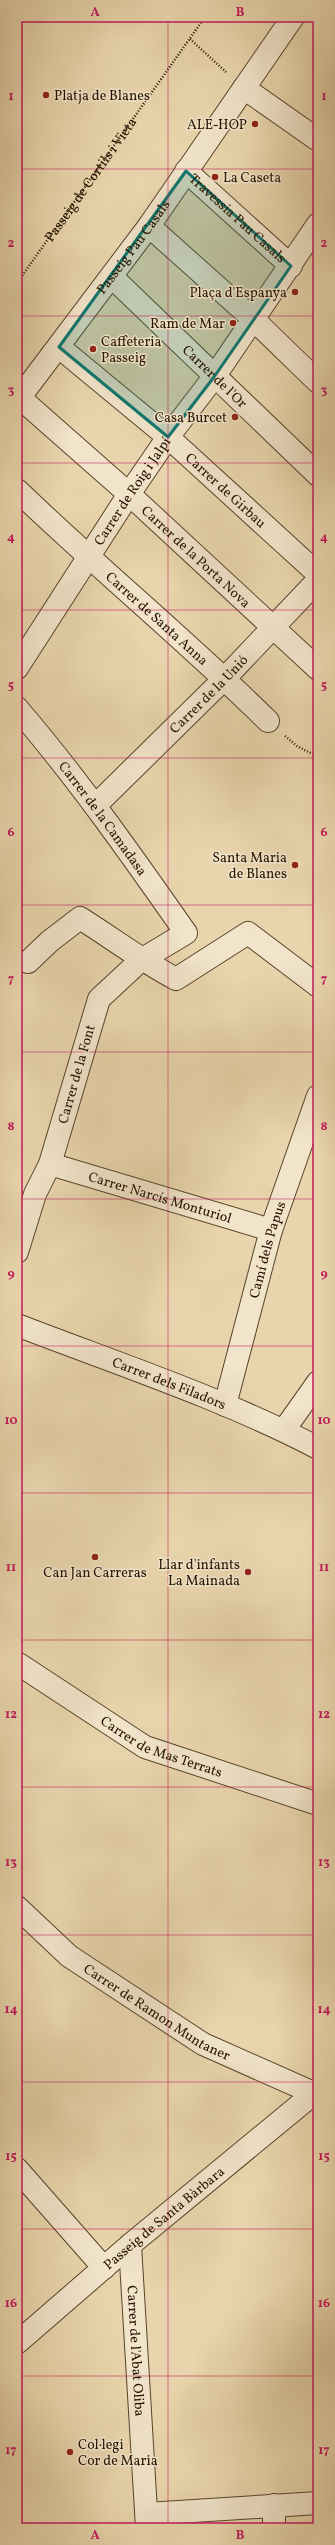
<svg xmlns="http://www.w3.org/2000/svg" width="335" height="2545" viewBox="0 0 335 2545" font-family="Vollkorn,serif">
	<rect width="100%" height="100%" fill="#e9d5ad"/>
	<filter id="stains"><feTurbulence type="fractalNoise" baseFrequency=".005" numOctaves="4"/><feColorMatrix values="0 0 0 0 .2 0 0 0 0 .09 0 0 0 0 .02 0 0 0 .5 -.17"/></filter>
	<radialGradient id="worn" r=".72"><stop offset=".6" stop-color="#630" stop-opacity="0"/><stop offset="1" stop-color="#630" stop-opacity=".3"/></radialGradient>
	<g fill="none" stroke-linecap="round" stroke-linejoin="round">
		<defs>
			<g id="minor">
				<path d="M 244,88 L 318,140"/>
				<path id="s2" d="M 186,171 L 291,266"/>
				<path d="M 149,226 L 252,318 L 318,382"/>
				<path id="s3" d="M 112,277 L 318,475"/>
				<path id="s4" d="M 59,347 L 168,437 L 318,574"/>
				<path id="s5" d="M 20,398 L 129,494 L 318,669"/>
				<path id="s6" d="M 17,401 L 149,226 L 293,17"/>
				<path id="s7" d="M 17,490 C 99,569 187,641 268,721"/>
				<path id="s8" d="M 17,668 L 129,494 L 168,437 L 214,377 L 318,224"/>
				<path id="s9" d="M 17,708 C 78,779 132,856 186,933 L 141,960 L 99,999 L 50,1164 L 35,1194 L 17,1252"/>
				<path id="s10" d="M 96,805 L 225,678 L 318,580"/>
				<path d="M 28,962 L 50,941 L 80,918 C 112,938 142,961 176,979 L 248,933 L 318,986"/>
				<path id="s11" d="M 50,1164 L 271,1230"/>
				<path id="s12" d="M 17,1325 C 118,1364 222,1398 318,1448"/>
				<path id="s13" d="M 225,1405 L 271,1230 L 318,1096"/>
				<path d="M 284,1430 L 318,1382"/>
				<path id="s14" d="M 17,1663 L 145,1747 L 318,1804"/>
				<path id="s15" d="M 17,1907 L 69,1956 L 203,2044 L 318,2095"/>
				<path d="M 17,2169 L 104,2268"/>
				<path id="s16" d="M 130,2245 L 147,2528"/>
				<path id="s17" d="M 17,2343 L 130,2245 L 318,2090"/>
				<path d="M 274,2505 L 274,2528"/>
				<path d="M 147,2514 L 318,2503"/>
			</g>
		</defs>
		<!-- minor casing -->
		<use href="#minor" stroke="#56442b" stroke-width="24"/>
		<!-- path -->
		<g stroke="#251300" stroke-width="2.5" stroke-dasharray="1 2" stroke-linecap="butt">
			<path d="M 190,39 L 226,72"/>
			<path id="s1" d="M 17,283 L 205,17"/>
			<path d="M 285,736 L 297,746 L 318,757"/>
		</g>
		<!-- minor -->
		<use href="#minor" stroke="#f1e4ca" stroke-width="22"/>
	</g>
	<!-- marked area -->
	<path fill="#0f766e" fill-opacity="0.2" stroke="#0f766e" stroke-width="3" stroke-linejoin="round" d="M 186,171 L 291,266 L 214,377 L 168,437 L 59,347 Z"/>
	<!-- grid -->
	<path fill="none" stroke="#c2185b" stroke-width="1" stroke-opacity="0.55" d="M 168,17 L 168,2528M 17,169 L 318,169M 17,316 L 318,316M 17,463 L 318,463M 17,610 L 318,610M 17,758 L 318,758M 17,905 L 318,905M 17,1052 L 318,1052M 17,1199 L 318,1199M 17,1346 L 318,1346M 17,1493 L 318,1493M 17,1640 L 318,1640M 17,1787 L 318,1787M 17,1935 L 318,1935M 17,2082 L 318,2082M 17,2229 L 318,2229M 17,2376 L 318,2376"/>
	<!-- markers -->
	<g fill="#8f2418" stroke="#f1e4ca" stroke-width="1.5">
		<circle cx="46" cy="95" r="4"/>
		<circle cx="255" cy="124" r="4"/>
		<circle cx="215" cy="177" r="4"/>
		<circle cx="295" cy="292" r="4"/>
		<circle cx="233" cy="323" r="4"/>
		<circle cx="93" cy="349" r="4"/>
		<circle cx="235" cy="417" r="4"/>
		<circle cx="295" cy="865" r="4"/>
		<circle cx="95" cy="1557" r="4"/>
		<circle cx="248" cy="1572" r="4"/>
		<circle cx="70" cy="2452" r="4"/>
	</g>
	<g text-anchor="middle" stroke-width="3" stroke-linejoin="round" paint-order="stroke">
		<!-- poi labels -->
		<g font-size="14" fill="#251300" stroke="#f1e4ca" text-anchor="end">
			<text x="54" y="100" text-anchor="start">Platja de Blanes</text>
			<text x="247" y="129">ALE-HOP</text>
			<text x="223" y="182" text-anchor="start">La Caseta</text>
			<text x="287" y="297">Plaça d'Espanya</text>
			<text x="225" y="328">Ram de Mar</text>
			<text x="101" y="346" text-anchor="start">Caffeteria<tspan x="101" dy="16">Passeig</tspan></text>
			<text x="227" y="422">Casa Burcet</text>
			<text x="287" y="862">Santa Maria<tspan x="287" dy="16">de Blanes</tspan></text>
			<text x="240" y="1569">Llar d'infants<tspan x="240" dy="16">La Mainada</tspan></text>
			<text x="95" y="1577" text-anchor="middle">Can Jan Carreras</text>
			<text x="78" y="2449" text-anchor="start">Col·legi<tspan x="78" dy="16">Cor de Maria</tspan></text>
		</g>
		<!-- street labels -->
		<g font-size="14" fill="#251300" stroke="#f1e4ca">
			<text dy="5" stroke="none"><textPath href="#s1" startOffset="127">Passeig de Cortils i Vieta</textPath></text>
			<text dy="5" stroke="none"><textPath href="#s2" startOffset="70">Travessia Pau Casals</textPath></text>
			<text dy="5" stroke="none"><textPath href="#s6" startOffset="193">Passeig Pau Casals</textPath></text>
			<text dy="5" stroke="none"><textPath href="#s3" startOffset="143">Carrer de l'Or</textPath></text>
			<text dy="5" stroke="none"><textPath href="#s4" startOffset="220">Carrer de Girbau</textPath></text>
			<text dy="5" stroke="none"><textPath href="#s8" startOffset="211">Carrer de Roig i Jalpí</textPath></text>
			<text dy="5" stroke="none"><textPath href="#s5" startOffset="237">Carrer de la Porta Nova</textPath></text>
			<text dy="5" stroke="none"><textPath href="#s7" startOffset="190">Carrer de Santa Anna</textPath></text>
			<text dy="5" stroke="none"><textPath href="#s10" startOffset="158">Carrer de la Unió</textPath></text>
			<text dy="5" stroke="none"><textPath href="#s9" startOffset="140">Carrer de la Camadasa</textPath></text>
			<text transform="translate(76 1074) rotate(-74)" y="5">Carrer de la Font</text>
			<text dy="5" stroke="none"><textPath href="#s11" startOffset="115">Carrer Narcís Monturiol</textPath></text>
			<text dy="5" stroke="none"><textPath href="#s13" startOffset="161">Camí dels Papus</textPath></text>
			<text dy="5" stroke="none"><textPath href="#s12" startOffset="163">Carrer dels Filadors</textPath></text>
			<text dy="5" stroke="none"><textPath href="#s14" startOffset="168">Carrer de Mas Terrats</textPath></text>
			<text dy="5" stroke="none"><textPath href="#s15" startOffset="176">Carrer de Ramon Muntaner</textPath></text>
			<text dy="5" stroke="none"><textPath href="#s17" startOffset="193">Passeig de Santa Bàrbara</textPath></text>
			<text dy="5" stroke="none"><textPath href="#s16" startOffset="106">Carrer de l'Abat Oliba</textPath></text>
		</g>
	</g>
	<!-- margin -->
	<rect width="335" height="2545" fill="none" stroke="#e9d5ad" stroke-width="44"/>
	<rect x="22" y="22" width="291" height="2501" fill="none" stroke="#c2185b" stroke-width="1.5"/>
	<g font-size="13" text-anchor="middle" font-weight="bold" fill="#c2185b">
		<text x="95" y="16">A</text>
		<text x="240" y="16">B</text>
		<text x="11" y="100">1</text>
		<text x="324" y="100">1</text>
		<text x="11" y="247">2</text>
		<text x="324" y="247">2</text>
		<text x="11" y="394">3</text>
		<text x="324" y="394">3</text>
		<text x="11" y="541">4</text>
		<text x="324" y="541">4</text>
		<text x="11" y="689">5</text>
		<text x="324" y="689">5</text>
		<text x="11" y="836">6</text>
		<text x="324" y="836">6</text>
		<text x="11" y="983">7</text>
		<text x="324" y="983">7</text>
		<text x="11" y="1130">8</text>
		<text x="324" y="1130">8</text>
		<text x="11" y="1277">9</text>
		<text x="324" y="1277">9</text>
		<text x="11" y="1424">10</text>
		<text x="324" y="1424">10</text>
		<text x="11" y="1571">11</text>
		<text x="324" y="1571">11</text>
		<text x="11" y="1718">12</text>
		<text x="324" y="1718">12</text>
		<text x="11" y="1866">13</text>
		<text x="324" y="1866">13</text>
		<text x="11" y="2013">14</text>
		<text x="324" y="2013">14</text>
		<text x="11" y="2160">15</text>
		<text x="324" y="2160">15</text>
		<text x="11" y="2307">16</text>
		<text x="324" y="2307">16</text>
		<text x="11" y="2454">17</text>
		<text x="324" y="2454">17</text>
		<text x="95" y="2539">A</text>
		<text x="240" y="2539">B</text>
	</g>
	<rect width="100%" height="100%" filter="url(#stains)"/>
	<rect width="100%" height="100%" fill="url(#worn)"/>
</svg>
